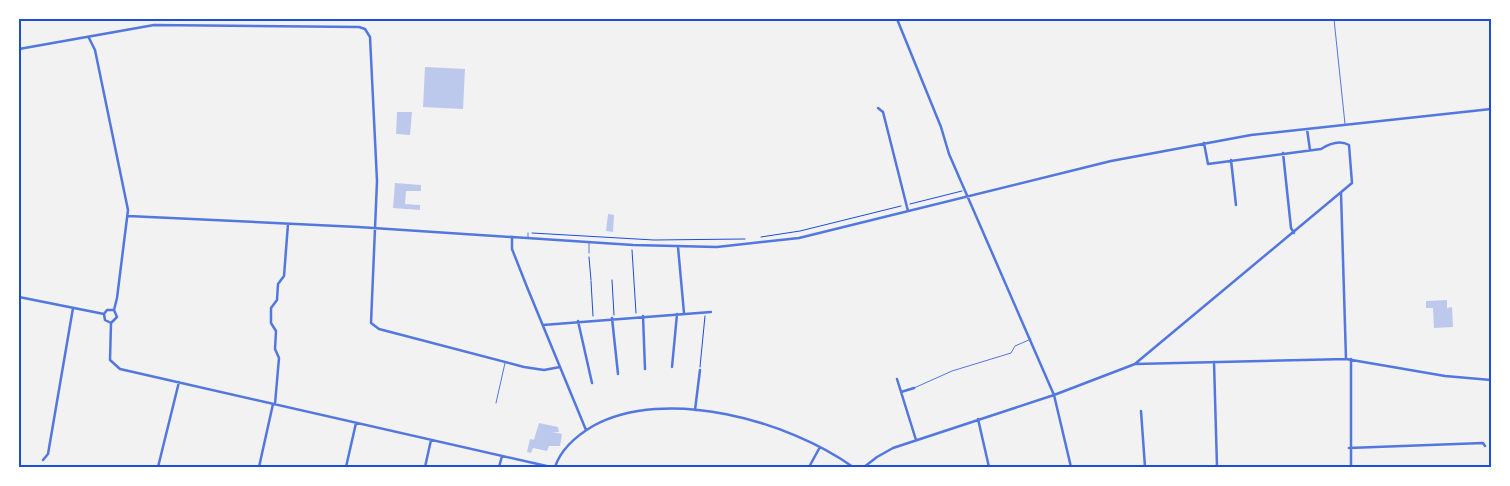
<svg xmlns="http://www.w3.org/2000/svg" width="1510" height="486" viewBox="0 0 1510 486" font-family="Poppins,sans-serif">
	<rect width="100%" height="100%" fill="#f2f2f2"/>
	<!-- building -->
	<path fill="#bdc9ec" d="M 425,67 L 465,69 L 463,109 L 423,107 Z
		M 397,112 L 412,112 L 410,135 L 396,134 Z
		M 395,183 L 421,185 L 421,191 L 406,191 L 405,204 L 420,205 L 420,210 L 393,208 Z
		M 608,214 L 614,215 L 613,232 L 606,231 Z
		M 1447,300 L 1447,308 L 1452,307 L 1453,327 L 1434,328 L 1433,308 L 1426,308 L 1426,301 Z
		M 539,423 L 558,427 L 559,432 L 553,432 L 562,434 L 560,446 L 549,446 L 547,451 L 533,448 L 531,453 L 527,452 L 530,439 L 534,440 Z"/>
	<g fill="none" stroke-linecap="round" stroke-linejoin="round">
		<!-- path -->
		<path stroke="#1d4ed8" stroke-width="1" d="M 910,204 L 962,191
			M 532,233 L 654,240 L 745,239
			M 761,237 L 800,231 L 901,206
			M 632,250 L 636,313
			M 589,257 L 591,280
			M 612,280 L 614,315
			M 591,281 L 593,316
			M 700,367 L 705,316"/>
		<!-- service -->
		<path stroke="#5277de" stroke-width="1" d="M 1334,19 L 1345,124
			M 528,237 L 528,233
			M 589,253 L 589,243
			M 914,388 L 952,371 L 1011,353 L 1015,346 L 1031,339
			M 496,403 L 505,363"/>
		<!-- minor -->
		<path stroke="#5277de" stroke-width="2.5" d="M 897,19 L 941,127 L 949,154 L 1054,395 L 1071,467
			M 89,38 L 95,50 L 128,210 L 117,298 L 114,310
			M 19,49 L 154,25 L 359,27 L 365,29 L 370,37 L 377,181 L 371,323 L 379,329 L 524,367 L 544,370 L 560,367
			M 878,108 L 883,112 L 908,211
			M 1307,129 L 1310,150
			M 1283,153 L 1291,228 L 1294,233
			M 1231,160 L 1236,205
			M 1341,193 L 1346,359
			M 128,216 L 358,227 L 633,245 L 717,247 L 799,238 L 1111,161 L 1251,135 L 1491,109
			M 512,237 L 512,249 L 527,287 L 586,430
			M 678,247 L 684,313
			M 19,297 L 104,314
			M 104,314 L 105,320 L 111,323
			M 104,314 L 107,310 L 114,310
			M 643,316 L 645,369
			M 612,318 L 618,374
			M 578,321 L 592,383
			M 111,323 L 110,360 L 120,369 L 551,467
			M 111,323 L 117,317 L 114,310
			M 543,325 L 711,312
			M 1214,362 L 1217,467
			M 1136,363 L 1352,183 L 1349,145 C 1340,140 1329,144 1321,149 L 1208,164 L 1204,143
			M 672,367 L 677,314
			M 897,379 L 916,440
			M 901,392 L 914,388
			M 275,404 L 279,358 L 275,349 L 276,331 L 271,323 L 271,308 L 277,300 L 278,284 L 284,276 L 288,224
			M 695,410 L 700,370
			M 1141,411 L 1145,467
			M 978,419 L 989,467
			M 1349,448 L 1483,443 L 1485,446
			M 43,460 L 48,454 L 73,308
			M 158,467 L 179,382
			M 259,467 L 273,404
			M 346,467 L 356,423
			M 425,467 L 431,440
			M 499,467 L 502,456
			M 555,467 C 561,449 576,436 593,426 C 666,386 789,421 853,467
			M 809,467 L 820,447
			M 864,467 L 877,457 L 893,448 L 1054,395 L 1135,364 L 1346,359 L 1445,376 L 1491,380
			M 1351,467 L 1351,359"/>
	</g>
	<!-- border -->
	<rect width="1510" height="486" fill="none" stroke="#ffffff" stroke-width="40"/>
	<rect x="20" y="20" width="1470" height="446" fill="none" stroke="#1d4ed8" stroke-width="2"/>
</svg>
